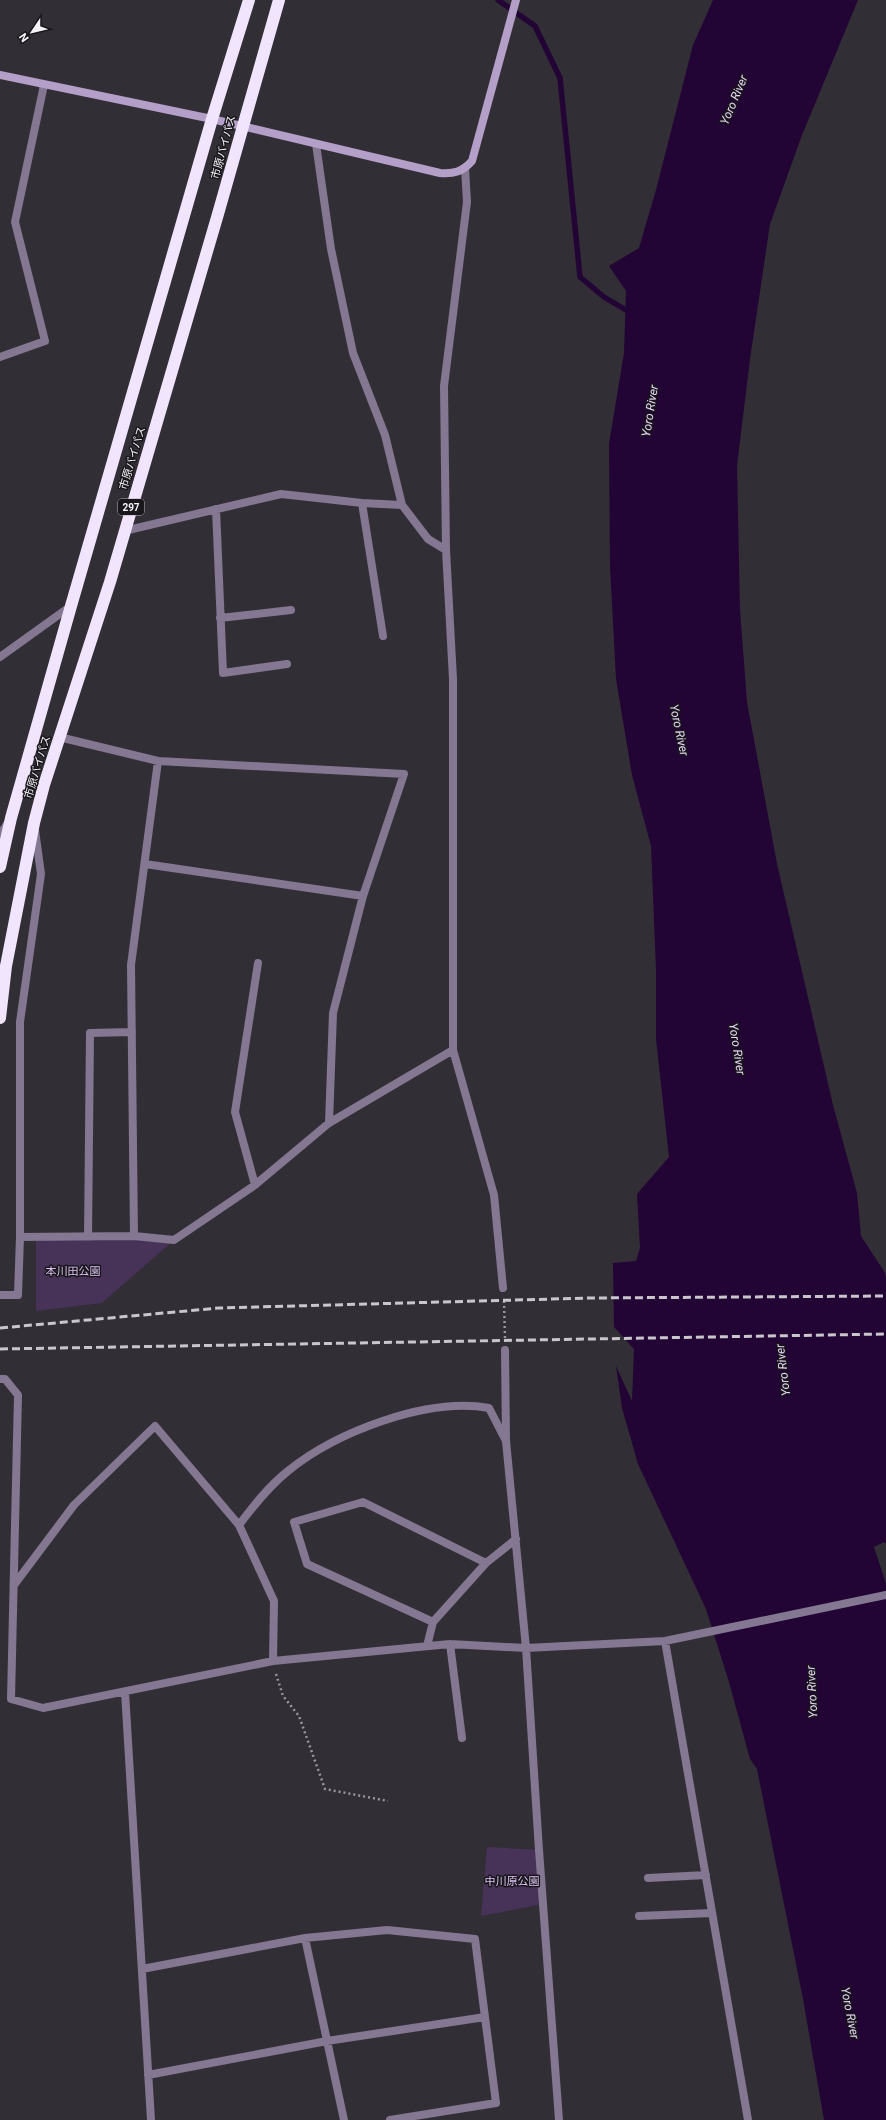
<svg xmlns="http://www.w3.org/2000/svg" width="886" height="2120" viewBox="0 0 886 2120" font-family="Roboto,'Noto Sans JP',sans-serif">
	<rect width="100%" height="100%" fill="#322e36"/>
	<!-- green -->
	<path fill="#473258" d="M 36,1236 L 174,1240 L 102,1303 L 36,1311 Z
		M 487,1847 L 539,1850 L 543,1904 L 481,1916 Z"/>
	<!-- water -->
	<path fill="#220435" d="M 713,0 L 858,0 L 802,135 L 770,224 L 750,359 L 737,466 L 740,610 L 747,702 L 777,864 L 833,1105 L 857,1193 L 861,1236 L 885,1273 L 886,1278 L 886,1544 L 884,1542 L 874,1547 L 886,1584 L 886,2120 L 824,2120 L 803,1999 L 757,1769 L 750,1759 L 729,1682 L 706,1609 L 638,1464 L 622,1408 L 616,1366 L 632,1401 L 634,1349 L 614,1327 L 613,1263 L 636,1261 L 640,1248 L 637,1194 L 669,1157 L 656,1039 L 656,970 L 651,846 L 632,775 L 616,679 L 610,566 L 609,444 L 624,353 L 626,291 L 609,266 L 639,248 L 656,190 L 693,45 Z"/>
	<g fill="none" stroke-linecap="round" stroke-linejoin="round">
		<!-- stream -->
		<path stroke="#220435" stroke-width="5.5" d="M 498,0 L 535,26 L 560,78 L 580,277 L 604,297 L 631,313"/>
		<!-- path -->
		<path stroke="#99969c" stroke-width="2.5" stroke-dasharray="2 3" stroke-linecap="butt" d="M 504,1301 L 505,1338
			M 276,1674 L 283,1696 L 299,1716 L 325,1789 L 388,1801"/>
		<!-- lane -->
		<path stroke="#847791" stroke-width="8" d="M 14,1585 L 74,1505 L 155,1426 L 239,1525 C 254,1505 269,1486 288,1471 C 336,1432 427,1397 489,1408 L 506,1441"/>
		<!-- street -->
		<path stroke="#847791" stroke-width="8" d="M 316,144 L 331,249 L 353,353 L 385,435 L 402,505
			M 465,168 L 467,202 L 444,386 L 446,550 L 453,679 L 453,1050 L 494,1195 L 503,1288
			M 0,357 L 45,341 L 15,222 L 44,85
			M 362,503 L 383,636
			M 216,509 L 223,673 L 287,664
			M 124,531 L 281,494 L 362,503 L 402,505 L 428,539 L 446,550
			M 220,618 L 291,610
			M 0,657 L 71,606
			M 59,737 L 158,761 L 404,774 L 363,896 L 333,1013 L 329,1123
			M 0,835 L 7,824
			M 145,864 L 363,896
			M 255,1185 L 235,1112 L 258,963
			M 134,1236 L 131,965 L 158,761
			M 20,1237 L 134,1236 L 174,1240 L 255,1185 L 329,1123 L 453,1050
			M 88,1237 L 90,1033 L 132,1032
			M 0,1295 L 18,1295 L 20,1237 L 20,1022 L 41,874 L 35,830
			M 505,1350 L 506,1441 L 526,1648 L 539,1850 L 559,2120
			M 0,1379 L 5,1379 L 18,1395 L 11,1699 L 43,1708 L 273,1661 L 450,1644 L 526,1648 L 665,1641 L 886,1595
			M 239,1525 L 274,1601 L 273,1661
			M 433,1622 L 307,1564 L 294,1522 L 363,1502 L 486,1563
			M 665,1641 L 748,2120
			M 450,1644 L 462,1738
			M 427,1646 L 433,1622 L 486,1563 L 516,1539
			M 125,1692 L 151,2120
			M 648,1878 L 706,1875
			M 639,1916 L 712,1913
			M 305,1938 L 344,2120
			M 142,1969 L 305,1938 L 387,1930 L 475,1939 L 496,2103 L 390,2120
			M 148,2075 L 327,2041 L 485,2017"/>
		<!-- secondary -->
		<path stroke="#b49fc8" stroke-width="8" d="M 0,75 L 212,119 L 440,173 C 454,174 462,172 472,161 L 516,0"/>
		<!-- highway -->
		<path stroke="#f1e4fd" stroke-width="12" d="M 0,867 L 11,818 L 71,606 L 212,119 L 249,0
			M 0,1018 L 6,966 L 34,823 L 44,785 L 110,582 L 218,214 L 279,0"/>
		<!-- rail -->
		<path stroke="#cac7cc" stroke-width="3" stroke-dasharray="8 4" stroke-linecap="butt" d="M 0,1328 L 219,1308 L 591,1298 L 886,1296
			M 0,1349 L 886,1334"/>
	</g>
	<g text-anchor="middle" stroke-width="3" stroke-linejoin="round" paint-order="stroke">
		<!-- shield labels -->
		<rect fill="#19171b" stroke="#b3b1b5" stroke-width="1" x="118" y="499" width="26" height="16" rx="3"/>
		<g font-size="10" font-weight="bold" fill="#f5f3f7">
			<text x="131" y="511">297</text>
		</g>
		<!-- street labels -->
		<g font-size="11" fill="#f5f3f7" stroke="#19171b">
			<text transform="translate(223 147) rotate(-75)" y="4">市原バイパス</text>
			<text transform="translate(132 458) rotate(-73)" y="4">市原バイパス</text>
			<text transform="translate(37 767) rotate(-73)" y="4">市原バイパス</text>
		</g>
		<!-- park labels -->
		<g font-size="11" fill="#dcc2f3" stroke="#19171b">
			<text x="73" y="1275">本川田公園</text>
			<text x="512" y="1885">中川原公園</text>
		</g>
		<!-- water labels -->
		<g font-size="12" font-style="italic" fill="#e7d6f7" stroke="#19171b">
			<text transform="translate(734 100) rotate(-67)" y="4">Yoro River</text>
			<text transform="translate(650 411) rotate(-81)" y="4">Yoro River</text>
			<text transform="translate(679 730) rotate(78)" y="4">Yoro River</text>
			<text transform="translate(737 1049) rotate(81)" y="4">Yoro River</text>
			<text transform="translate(783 1370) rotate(-97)" y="4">Yoro River</text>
			<text transform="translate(812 1692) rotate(-93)" y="4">Yoro River</text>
			<text transform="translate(850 2013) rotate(79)" y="4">Yoro River</text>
		</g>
	</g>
	<!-- north arrow -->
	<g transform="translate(32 32) rotate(235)" stroke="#19171b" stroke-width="3" paint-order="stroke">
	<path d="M0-3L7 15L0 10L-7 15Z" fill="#f5f3f7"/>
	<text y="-6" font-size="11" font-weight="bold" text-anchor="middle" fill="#f5f3f7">N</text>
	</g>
</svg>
